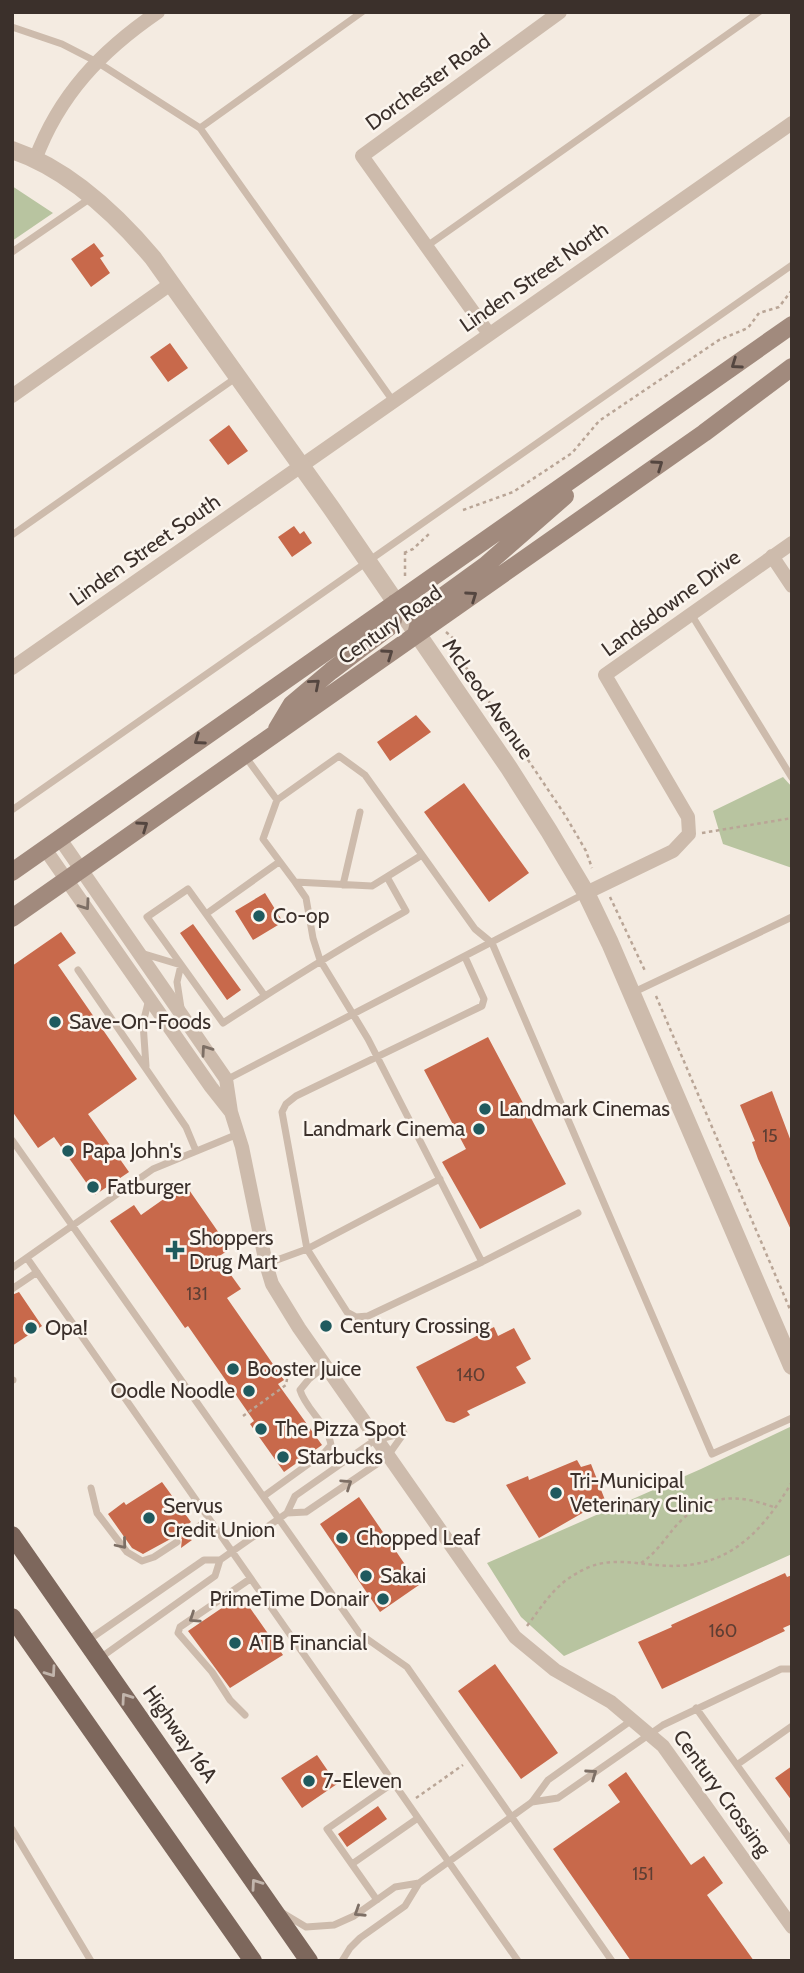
<svg xmlns="http://www.w3.org/2000/svg" width="804" height="1973" viewBox="0 0 804 1973" font-family="Cabin,sans-serif">
	<rect width="100%" height="100%" fill="#f4ebe1"/>
	<!-- green -->
	<path fill="#b8c4a0" d="M 12,186 L 53,213 L 12,241 Z
		M 783,777 L 792,787 L 792,868 L 723,844 L 713,811 Z
		M 792,1426 L 792,1554 L 564,1656 L 521,1617 L 487,1563 L 701,1469 Z"/>
	<!-- building -->
	<path fill="#c8694b" d="M 94,243 L 104,256 L 100,258 L 110,273 L 91,287 L 71,259 Z
		M 170,343 L 188,368 L 168,382 L 150,357 Z
		M 229,425 L 248,451 L 228,465 L 209,440 Z
		M 294,526 L 300,534 L 304,531 L 312,543 L 292,557 L 278,537 Z
		M 416,715 L 431,732 L 390,761 L 377,742 Z
		M 464,783 L 529,873 L 489,902 L 424,812 Z
		M 265,893 L 283,922 L 253,940 L 235,911 Z
		M 193,924 L 241,990 L 227,1000 L 180,933 Z
		M 61,932 L 76,953 L 58,965 L 137,1079 L 88,1114 L 129,1172 L 95,1195 L 54,1137 L 38,1148 L 12,1111 L 12,966 Z
		M 488,1037 L 566,1184 L 480,1229 L 442,1162 L 466,1149 L 424,1070 Z
		M 772,1091 L 792,1144 L 792,1232 L 758,1159 L 752,1142 L 755,1141 L 740,1105 Z
		M 185,1184 L 230,1249 L 218,1257 L 241,1289 L 227,1298 L 284,1380 L 278,1384 L 322,1445 L 284,1472 L 250,1424 L 254,1421 L 188,1326 L 185,1328 L 110,1221 L 134,1205 L 141,1215 Z
		M 19,1292 L 42,1326 L 12,1346 L 12,1295 Z
		M 494,1327 L 498,1336 L 514,1328 L 531,1359 L 516,1367 L 526,1383 L 467,1411 L 470,1415 L 454,1423 L 446,1421 L 416,1367 Z
		M 577,1460 L 581,1467 L 591,1464 L 605,1500 L 539,1538 L 506,1485 L 528,1476 L 529,1480 Z
		M 162,1482 L 191,1522 L 183,1528 L 183,1537 L 192,1540 L 181,1548 L 182,1539 L 176,1536 L 143,1554 L 132,1548 L 108,1514 L 124,1502 L 126,1505 Z
		M 359,1497 L 419,1585 L 380,1612 L 320,1524 Z
		M 785,1573 L 787,1577 L 792,1575 L 792,1624 L 783,1628 L 785,1631 L 662,1689 L 638,1642 L 672,1627 L 671,1625 Z
		M 241,1595 L 283,1655 L 230,1688 L 188,1631 Z
		M 495,1664 L 558,1753 L 521,1779 L 458,1691 Z
		M 317,1755 L 337,1784 L 302,1808 L 281,1778 Z
		M 792,1766 L 792,1801 L 775,1778 Z
		M 626,1772 L 691,1865 L 704,1856 L 723,1883 L 707,1895 L 754,1961 L 631,1961 L 553,1849 L 620,1802 L 608,1785 Z
		M 378,1806 L 387,1819 L 347,1847 L 338,1834 Z"/>
	<g fill="none" stroke-linecap="round" stroke-linejoin="round">
		<!-- path -->
		<path stroke="#b9a596" stroke-width="2.5" stroke-dasharray="3.5 3.5" stroke-linecap="butt" d="M 463,510 L 513,492 L 572,453 L 599,421 L 719,340 L 748,328 L 759,313 L 779,307 L 792,290
			M 404,553 L 413,549 L 429,534
			M 405,576 L 405,553
			M 446,632 L 454,639 L 453,648 L 565,815 L 586,851 L 592,868
			M 702,833 L 792,818
			M 610,897 L 646,973
			M 656,996 L 792,1314
			M 243,1416 L 286,1385 L 288,1373 L 300,1366
			M 641,1563 C 655,1554 665,1539 675,1527 C 705,1493 737,1493 776,1508
			M 527,1626 C 546,1601 556,1582 587,1568 C 609,1558 632,1563 656,1565 C 724,1572 759,1537 792,1482
			M 416,1798 L 463,1765"/>
		<!-- service -->
		<path stroke="#cdbbac" stroke-width="7" d="M 12,27 L 62,44 L 97,62 L 200,128 L 393,401
			M 200,128 L 362,12
			M 427,246 L 759,12
			M 12,252 L 92,197
			M 12,535 L 237,377
			M 691,614 L 792,778
			M 245,756 L 277,800 L 339,756 L 365,775 L 475,929 L 492,943 L 712,1454 L 792,1418
			M 277,800 L 263,839 L 295,882 L 372,886 L 422,855
			M 12,810 L 792,265
			M 295,882 L 306,898 L 313,938 L 320,960 L 368,1039 L 482,1262 L 578,1213
			M 343,885 L 360,812
			M 206,914 L 279,862
			M 141,953 L 181,965 L 177,982 L 181,1008
			M 78,970 L 186,1127 L 196,1151
			M 632,993 L 792,917
			M 265,996 L 188,889 L 147,917 L 223,1023 C 283,984 344,946 406,911 L 387,877
			M 146,1066 L 143,1023 L 149,999
			M 224,1081 L 586,893
			M 12,1140 L 360,1634 L 407,1667 L 612,1961
			M 440,1179 L 307,1249 L 282,1112 L 286,1104 L 296,1096 L 482,1006 L 484,999 L 465,957
			M 27,1258 L 518,1961
			M 266,1264 L 307,1249 L 347,1312 L 356,1317 L 368,1316 L 482,1262
			M 12,1268 L 153,1169 L 238,1134
			M 12,1289 L 37,1272
			M 12,1380 L 13,1380
			M 91,1488 L 97,1513 L 127,1552 L 142,1561 L 154,1557 L 177,1542
			M 264,1496 L 325,1452 L 331,1445 C 328,1424 306,1410 300,1390 L 309,1379 L 325,1366
			M 287,1513 L 306,1512 L 387,1457 L 404,1433
			M 188,1534 L 209,1519
			M 87,1641 L 204,1560 L 220,1560
			M 100,1658 L 215,1576 L 220,1560 L 287,1513 L 295,1496 L 375,1440 L 404,1433
			M 696,1708 L 792,1842
			M 245,1715 L 230,1700 L 212,1672 L 178,1633 L 180,1627 L 250,1579
			M 738,1764 L 792,1726
			M 532,1802 L 558,1798 L 663,1725 L 781,1669 L 792,1669
			M 12,1829 L 91,1961
			M 352,1864 L 418,1818
			M 377,1900 L 327,1829 L 393,1783
			M 281,1912 L 306,1927 L 334,1925 L 354,1916 L 395,1887 L 419,1883
			M 342,1961 L 350,1948 L 360,1938 L 405,1906 L 419,1883 L 532,1802 L 548,1780 L 632,1720"/>
		<!-- minor -->
		<path stroke="#cdbbac" stroke-width="14" d="M 35,160 C 59,95 101,51 158,12
			M 489,334 L 362,156 L 560,12
			M 12,396 L 172,283
			M 772,556 L 792,586
			M 12,668 L 792,123
			M 60,839 L 226,1079 L 231,1112 L 242,1147 L 266,1264 L 272,1284 L 299,1328 L 515,1637 L 555,1670 L 611,1702 L 663,1746 L 792,1927
			M 45,849 L 211,1087 L 230,1111
			M 586,893 L 673,851 L 689,834 L 688,817 L 605,675 L 792,543"/>
		<!-- tertiary -->
		<path stroke="#cdbbac" stroke-width="18" d="M 12,150 C 68,169 116,214 153,258 L 332,509 L 509,768 L 549,831 L 586,893 L 610,943 L 792,1366"/>
		<!-- secondary -->
		<path stroke="#a18a7d" stroke-width="18" d="M 416,635 L 421,615 L 428,607 L 486,565 L 565,496
			M 277,729 L 292,704 L 331,671 L 389,627 L 393,620 L 395,603
			M 12,872 L 792,325
			M 12,918 L 704,433 L 792,367"/>
		<!-- primary -->
		<path stroke="#7d675c" stroke-width="18" d="M 12,1535 L 309,1961
			M 12,1617 L 253,1961"/>
	</g>
	<!-- one-way arrows -->
	<defs><path id="oneway-chevron" d="M-2-3.5L2.5 0L-2 3.5" fill="none" stroke-width="1.6" stroke-linecap="round" stroke-linejoin="round" transform="scale(1.75)"/></defs>
	<g stroke="#544640">
		<use href="#oneway-chevron" transform="translate(736 364) rotate(145)"/>
		<use href="#oneway-chevron" transform="translate(658 465) rotate(-35)"/>
		<use href="#oneway-chevron" transform="translate(472 596) rotate(-35)"/>
		<use href="#oneway-chevron" transform="translate(388 654) rotate(-35)"/>
		<use href="#oneway-chevron" transform="translate(315 684) rotate(-41)"/>
		<use href="#oneway-chevron" transform="translate(199 740) rotate(145)"/>
		<use href="#oneway-chevron" transform="translate(143 826) rotate(-35)"/>
	</g>
	<g stroke="#7d6f65">
		<use href="#oneway-chevron" transform="translate(85 905) rotate(55)"/>
		<use href="#oneway-chevron" transform="translate(206 1050) rotate(-125)"/>
		<use href="#oneway-chevron" transform="translate(347 1484) rotate(-34)"/>
		<use href="#oneway-chevron" transform="translate(122 1544) rotate(50)"/>
		<use href="#oneway-chevron" transform="translate(194 1618) rotate(146)"/>
		<use href="#oneway-chevron" transform="translate(592 1774) rotate(-35)"/>
		<use href="#oneway-chevron" transform="translate(359 1912) rotate(147)"/>
	</g>
	<g stroke="#c2b5ac">
		<use href="#oneway-chevron" transform="translate(51 1672) rotate(55)"/>
		<use href="#oneway-chevron" transform="translate(126 1698) rotate(-125)"/>
		<use href="#oneway-chevron" transform="translate(256 1884) rotate(-125)"/>
	</g>
	<!-- markers -->
	<g fill="#1f5a5e" stroke="#fbf5ee" stroke-width="2.5">
		<circle cx="259" cy="916" r="7"/>
		<circle cx="55" cy="1022" r="7"/>
		<circle cx="485" cy="1109" r="7"/>
		<circle cx="479" cy="1129" r="7"/>
		<circle cx="68" cy="1151" r="7"/>
		<circle cx="93" cy="1187" r="7"/>
		<path d="M171.5 1239.5h7v7h7v7h-7v7h-7v-7h-7v-7h7z"/>
		<circle cx="326" cy="1326" r="7"/>
		<circle cx="31" cy="1328" r="7"/>
		<circle cx="233" cy="1369" r="7"/>
		<circle cx="249" cy="1391" r="7"/>
		<circle cx="261" cy="1429" r="7"/>
		<circle cx="283" cy="1457" r="7"/>
		<circle cx="556" cy="1493" r="7"/>
		<circle cx="149" cy="1518" r="7"/>
		<circle cx="342" cy="1538" r="7"/>
		<circle cx="366" cy="1576" r="7"/>
		<circle cx="383" cy="1599" r="7"/>
		<circle cx="235" cy="1643" r="7"/>
		<circle cx="309" cy="1781" r="7"/>
	</g>
	<g text-anchor="middle" stroke-width="5" stroke-linejoin="round" paint-order="stroke">
		<!-- number labels -->
		<g font-size="18" fill="#5e3e33">
			<text x="770" y="1142">15</text>
			<text x="197" y="1300">131</text>
			<text x="471" y="1381">140</text>
			<text x="723" y="1637">160</text>
			<text x="643" y="1880">151</text>
		</g>
		<!-- street labels -->
		<g font-size="21" fill="#3b302b" stroke="#fbf5ee">
			<text transform="translate(428 82) rotate(-36)" y="7">Dorchester Road</text>
			<text transform="translate(534 277) rotate(-35)" y="7">Linden Street North</text>
			<text transform="translate(145 550) rotate(-35)" y="7">Linden Street South</text>
			<text transform="translate(671 603) rotate(-36)" y="7">Landsdowne Drive</text>
			<text transform="translate(390 625) rotate(-35)" y="7">Century Road</text>
			<text transform="translate(488 699) rotate(55)" y="7">McLeod Avenue</text>
			<text transform="translate(180 1734) rotate(55)" y="7">Highway 16A</text>
			<text transform="translate(722 1793) rotate(54)" y="7">Century Crossing</text>
		</g>
		<!-- poi labels -->
		<g font-size="21" fill="#3b302b" stroke="#fbf5ee" text-anchor="start">
			<text x="273" y="923">Co-op</text>
			<text x="69" y="1029">Save-On-Foods</text>
			<text x="499" y="1116">Landmark Cinemas</text>
			<text x="465" y="1136" text-anchor="end">Landmark Cinema</text>
			<text x="82" y="1158">Papa John's</text>
			<text x="107" y="1194">Fatburger</text>
			<text x="189" y="1245">Shoppers<tspan x="189" dy="24">Drug Mart</tspan></text>
			<text x="340" y="1333">Century Crossing</text>
			<text x="45" y="1335">Opa!</text>
			<text x="247" y="1376">Booster Juice</text>
			<text x="235" y="1398" text-anchor="end">Oodle Noodle</text>
			<text x="275" y="1436">The Pizza Spot</text>
			<text x="297" y="1464">Starbucks</text>
			<text x="570" y="1488">Tri-Municipal<tspan x="570" dy="24">Veterinary Clinic</tspan></text>
			<text x="163" y="1513">Servus<tspan x="163" dy="24">Credit Union</tspan></text>
			<text x="356" y="1545">Chopped Leaf</text>
			<text x="380" y="1583">Sakai</text>
			<text x="369" y="1606" text-anchor="end">PrimeTime Donair</text>
			<text x="249" y="1650">ATB Financial</text>
			<text x="323" y="1788">7-Eleven</text>
		</g>
	</g>
	<!-- border -->
	<rect width="804" height="1973" fill="none" stroke="#3b302b" stroke-width="28"/>
</svg>
